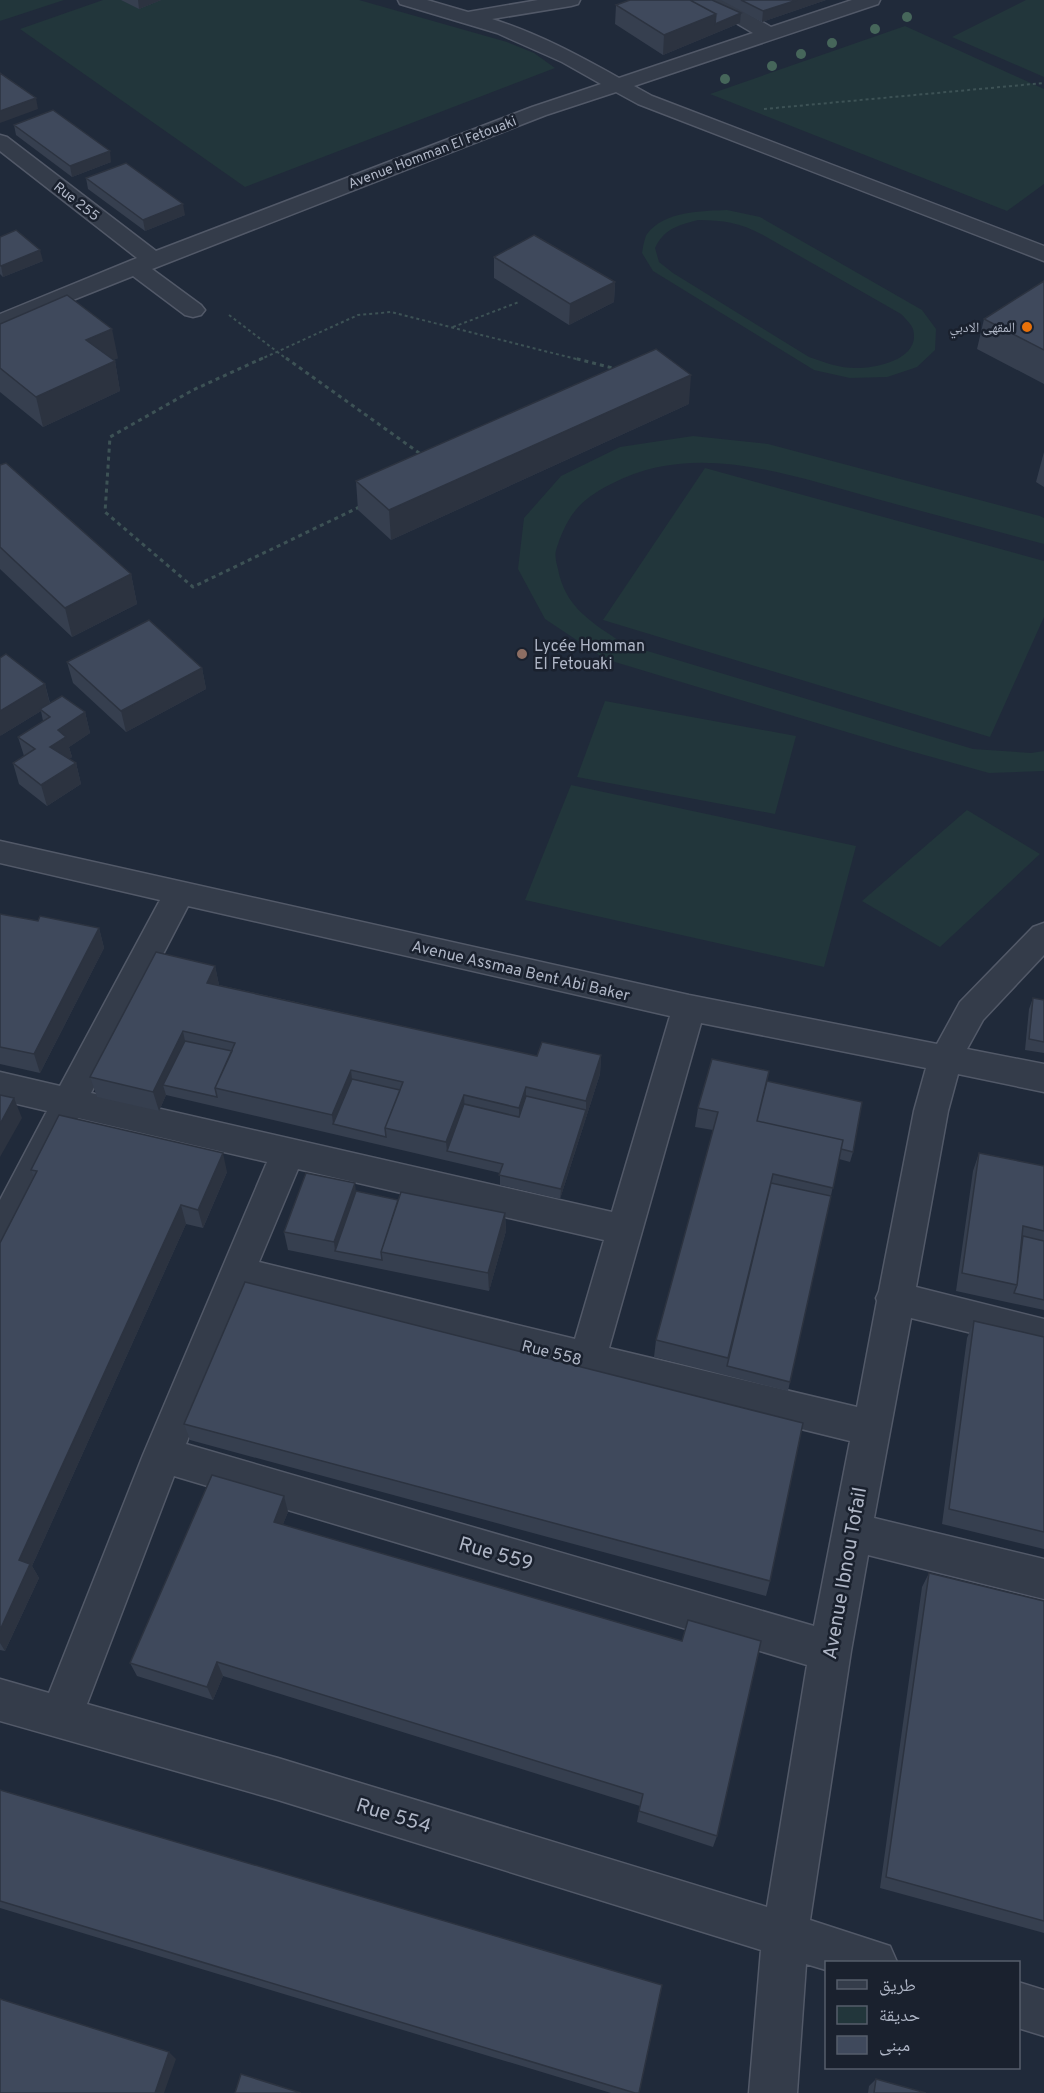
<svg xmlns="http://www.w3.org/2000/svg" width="1044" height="2093" viewBox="0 0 1044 2093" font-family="Overpass,'Noto Naskh Arabic',sans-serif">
	<rect width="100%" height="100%" fill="#202a3a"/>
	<!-- green -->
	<path fill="#22363b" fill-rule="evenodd" d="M 0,0 L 64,0 L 0,21 Z
		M 103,0 L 359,0 L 507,42 L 534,53 L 555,68 L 245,187 L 20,29 Z
		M 1026,0 L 1044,0 L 1044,77 L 952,37 Z
		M 905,26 L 1044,89 L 1044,184 L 1007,211 L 710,94 Z
		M 727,210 L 760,217 L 922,310 L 936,329 L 935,350 L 917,367 L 887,377 L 850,378 L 814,370 L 653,271 L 642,253 C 643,248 644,239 647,234 C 664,211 702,211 727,210 ZM 698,220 C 723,220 741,223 763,235 L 901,314 C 905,318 911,324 913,329 C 921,358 880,367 860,368 C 842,369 826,363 809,357 L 673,273 L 659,262 L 655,248 C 665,228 677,226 698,220 Z
		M 693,436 L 768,444 L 1040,516 L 1044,518 L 1044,544 C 988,529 932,514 877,499 C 791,476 696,439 611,484 C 580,500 568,514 557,547 C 554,555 556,561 558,569 C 565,608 593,623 624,644 L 973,749 L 1031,753 L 1044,751 L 1044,771 L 989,773 L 903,749 L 605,659 L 545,619 L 518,569 L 524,518 L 561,476 L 620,447 Z
		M 705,468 L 1044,561 L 1044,617 L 990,737 L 603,620 Z
		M 605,701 L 796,736 L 775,814 L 577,777 Z
		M 571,785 L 856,846 L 824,967 L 525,900 Z
		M 967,810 L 1040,854 L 940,947 L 862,901 Z"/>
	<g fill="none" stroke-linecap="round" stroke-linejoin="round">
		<defs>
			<path id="minor" d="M 398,0 L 427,0 L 468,12 L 538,0 L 580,0 L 578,4 L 571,6 L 492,19 C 537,33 578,55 619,78 L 753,33 L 704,4 L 702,0 L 724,0 L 771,27 L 852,0 L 880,0 L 878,4 L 634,86 L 652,96 L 1044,246 L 1044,261 L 638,104 L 616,92 L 546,115 L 152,269 L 201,305 L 205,310 L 201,315 L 193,317 L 185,315 L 133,276 L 0,329 L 0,314 L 137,258 L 0,151 L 0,135 L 7,137 L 156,251 L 532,107 L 601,84 L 562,62 L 497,33 L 400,4 Z
				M 0,841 L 689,995 L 937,1044 L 960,1002 L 1033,927 L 1044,923 L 1044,955 L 983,1020 L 967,1049 L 1044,1064 L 1044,1092 L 958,1074 L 948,1111 L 916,1287 L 1044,1319 L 1044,1351 L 911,1318 L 874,1518 L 1044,1559 L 1044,1599 L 868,1555 L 851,1651 L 810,1920 L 890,1946 L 897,1962 L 826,1962 L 826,1970 L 806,1964 L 797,2093 L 749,2093 L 761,1950 L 278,1800 L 0,1721 L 0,1679 L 49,1693 L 143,1455 L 267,1162 L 78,1118 L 13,1245 L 0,1249 L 0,1200 L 47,1111 L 0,1100 L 0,1072 L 60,1086 L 160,900 L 0,863 ZM 188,906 L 670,1016 L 612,1212 L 91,1093 ZM 701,1023 L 926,1068 L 914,1111 L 879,1291 L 876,1298 L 877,1301 L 857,1407 L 609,1348 ZM 298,1169 L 604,1240 L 575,1339 L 259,1262 ZM 248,1289 L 272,1298 L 574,1372 L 587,1378 L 590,1377 L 850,1441 L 814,1626 L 186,1444 ZM 174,1476 L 807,1665 L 767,1907 L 278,1758 L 87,1704 Z
				M 1018,1982 L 1044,1990 L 1044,2036 L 1018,2028 Z"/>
		</defs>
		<!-- minor casing -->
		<use href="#minor" stroke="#525968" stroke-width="3"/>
		<!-- path-far1 -->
		<path stroke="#3d5255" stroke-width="2" stroke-dasharray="3 3" stroke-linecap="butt" d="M 764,109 L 1044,83
			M 229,315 L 288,360
			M 453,327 L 519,302
			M 259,360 L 358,315 L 391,312 L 580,360"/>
		<!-- path -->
		<path stroke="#3d5255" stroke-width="3" stroke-dasharray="4 4" stroke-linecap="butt" d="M 263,358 L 193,390 L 110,437 L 105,512 L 193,587 L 636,374 L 574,358
			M 286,358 L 422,455"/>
		<!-- minor -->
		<use href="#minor" fill="#343c4a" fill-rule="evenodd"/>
	</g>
	<!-- trees -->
	<g fill="#46665a">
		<circle cx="907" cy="17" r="5"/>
		<circle cx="875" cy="29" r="5"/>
		<circle cx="832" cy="43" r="5"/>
		<circle cx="801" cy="54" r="5"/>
		<circle cx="772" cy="66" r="5"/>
		<circle cx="725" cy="79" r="5"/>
	</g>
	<!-- wall -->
	<path fill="#363f4f" d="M 121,0 L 161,0 L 139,9 Z
		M 721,0 L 826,0 L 762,22 Z
		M 616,5 L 741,13 L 740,23 L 663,55 L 615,24 Z
		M 14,125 L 111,162 L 72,177 L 16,135 Z
		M 86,178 L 185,215 L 145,231 L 88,189 Z
		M 0,237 L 43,261 L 3,277 L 0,274 Z
		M 494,257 L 615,282 L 614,302 L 569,325 L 494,278 Z
		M 1044,281 L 1044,384 L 977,349 L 984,319 Z
		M 0,324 L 118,358 L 113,360 L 115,361 L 120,391 L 43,427 L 0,392 Z
		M 689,404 L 391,540 L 358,510 L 356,481 Z
		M 1044,452 L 1044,487 L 1036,482 Z
		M 0,465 L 131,574 L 137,604 L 72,637 L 0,569 Z
		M 67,662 L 202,668 L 206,689 L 126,732 L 73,683 Z
		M 45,684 L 50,703 L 85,712 L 90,733 L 69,747 L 72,757 L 69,759 L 76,763 L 81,784 L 47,806 L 19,784 L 13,763 L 24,756 L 18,737 L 43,721 L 41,711 L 0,736 Z
		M 0,914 L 38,921 L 99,928 L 104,948 L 40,1073 L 0,1064 Z
		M 215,966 L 219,985 L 537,1056 L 601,1055 L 600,1074 L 560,1199 L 500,1185 L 500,1173 L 166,1095 L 159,1111 L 97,1097 L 90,1077 Z
		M 1033,998 L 1044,1000 L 1044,1053 L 1025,1050 L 1029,1009 Z
		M 767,1081 L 853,1152 L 850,1162 L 839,1159 L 788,1391 L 654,1357 L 656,1340 L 713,1130 L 695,1127 L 698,1108 Z
		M 979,1153 L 1044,1166 L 1044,1310 L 956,1291 L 973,1171 Z
		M 31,1170 L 227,1172 L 203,1228 L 186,1224 L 32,1566 L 39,1578 L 5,1651 L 0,1650 L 0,1243 L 34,1178 Z
		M 356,1191 L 398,1200 L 505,1213 L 506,1231 L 489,1291 L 288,1250 L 284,1232 Z
		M 974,1321 L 1044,1337 L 1044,1549 L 942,1524 L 967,1338 Z
		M 184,1424 L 770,1581 L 766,1596 L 190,1440 Z
		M 284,1496 L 288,1512 L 283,1524 L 717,1836 L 713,1847 L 637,1822 L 640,1806 L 223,1676 L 213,1700 L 137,1676 L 130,1663 Z
		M 929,1573 L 1044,1601 L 1044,1933 L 880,1888 L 922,1587 Z
		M 0,1790 L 639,2093 L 611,2093 L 0,1908 Z
		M 876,2079 L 926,2093 L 868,2093 L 869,2086 Z"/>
	<!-- shaded-wall -->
	<path fill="#2c3340" d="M 138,0 L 161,0 L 139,9 Z
		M 797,0 L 826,0 L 762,22 L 763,11 Z
		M 741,13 L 740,23 L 663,55 L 664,35 L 716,14 Z
		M 36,98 L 38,109 L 0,123 L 0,111 Z
		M 110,151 L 111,162 L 72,177 L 70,166 Z
		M 183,204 L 185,215 L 145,231 L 143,220 Z
		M 40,250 L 43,261 L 3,277 L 1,266 Z
		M 615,282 L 614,302 L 569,325 L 570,304 Z
		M 112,329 L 118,358 L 93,370 L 86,340 Z
		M 115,361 L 120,391 L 43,427 L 36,397 Z
		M 691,375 L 689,404 L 391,540 L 389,510 Z
		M 131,574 L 137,604 L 72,637 L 65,608 Z
		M 202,668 L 206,689 L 126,732 L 121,711 Z
		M 45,684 L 50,705 L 40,709 L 41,711 L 0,736 L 0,711 Z
		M 85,712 L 90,733 L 69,747 L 72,757 L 56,768 L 50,747 L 58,730 Z
		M 76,763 L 81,784 L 47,806 L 41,785 Z
		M 99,928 L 104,948 L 40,1073 L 34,1054 Z
		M 215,966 L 219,985 L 207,983 Z
		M 183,1031 L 187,1051 L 163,1085 L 166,1095 L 159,1111 L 153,1092 Z
		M 601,1055 L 600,1074 L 560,1199 L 561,1189 L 586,1110 L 586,1101 Z
		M 351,1070 L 353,1089 L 333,1124 L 332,1115 Z
		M 526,1087 L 526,1106 L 519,1127 L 519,1108 Z
		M 464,1095 L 465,1114 L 447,1151 L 446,1142 Z
		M 14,1098 L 22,1118 L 0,1157 L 0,1124 Z
		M 223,1153 L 227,1172 L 203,1228 L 198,1210 Z
		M 355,1183 L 357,1201 L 335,1251 L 334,1242 Z
		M 181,1205 L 186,1224 L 32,1566 L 39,1578 L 5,1651 L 0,1643 L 0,1630 L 19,1560 Z
		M 505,1213 L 506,1231 L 489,1291 L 488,1273 Z
		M 284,1496 L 288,1512 L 278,1537 L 274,1522 Z
		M 217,1662 L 223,1676 L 213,1700 L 207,1687 Z
		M 169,2052 L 176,2059 L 164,2093 L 155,2093 Z"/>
	<!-- building -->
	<path fill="#3f495c" stroke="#2c3340" stroke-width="1.5" d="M 630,0 L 690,0 L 716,14 L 664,35 L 616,5 Z
		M 690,0 L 712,0 L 741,13 L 715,24 L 716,14 Z
		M 741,0 L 797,0 L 763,11 Z
		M 0,73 L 36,98 L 0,111 Z
		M 53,110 L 110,151 L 70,166 L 14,125 Z
		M 126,163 L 183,204 L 143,220 L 86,178 Z
		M 16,230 L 40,250 L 1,266 L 0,265 L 0,237 Z
		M 534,235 L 615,282 L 570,304 L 494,257 Z
		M 1044,281 L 1044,350 L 984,319 Z
		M 67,295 L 112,329 L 86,340 L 115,361 L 36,397 L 0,368 L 0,324 Z
		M 656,349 L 691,375 L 389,510 L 356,481 Z
		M 6,463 L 131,574 L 65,608 L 0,547 L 0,465 Z
		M 149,620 L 202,668 L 121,711 L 67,662 Z
		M 6,654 L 45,684 L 0,711 L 0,658 Z
		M 62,696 L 85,712 L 58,730 L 66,737 L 50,747 L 76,763 L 41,785 L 13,763 L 35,749 L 18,737 L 50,717 L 40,709 Z
		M 0,914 L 38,921 L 40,916 L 99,928 L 34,1054 L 0,1047 Z
		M 156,952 L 215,966 L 207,983 L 537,1056 L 542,1042 L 601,1055 L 586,1101 L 526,1087 L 519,1108 L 464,1095 L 446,1142 L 385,1128 L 403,1082 L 351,1070 L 332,1115 L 215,1088 L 235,1043 L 183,1031 L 153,1092 L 90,1077 Z
		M 1033,998 L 1044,1000 L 1044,1042 L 1029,1039 Z
		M 185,1041 L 232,1051 L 215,1088 L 217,1097 L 163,1085 Z
		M 712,1059 L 769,1071 L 757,1121 L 843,1140 L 833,1188 L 773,1174 L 728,1358 L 656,1340 L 718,1112 L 698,1108 Z
		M 352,1079 L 400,1090 L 385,1128 L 386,1137 L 333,1124 Z
		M 767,1081 L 862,1102 L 853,1152 L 841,1149 L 843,1140 L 757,1121 Z
		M 0,1095 L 14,1098 L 0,1124 Z
		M 526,1096 L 586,1110 L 561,1189 L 499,1175 L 503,1164 L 447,1151 L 464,1104 L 519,1117 Z
		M 59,1115 L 223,1153 L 198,1210 L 181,1205 L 19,1560 L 30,1564 L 0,1630 L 0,1243 L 37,1171 L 31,1170 Z
		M 979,1153 L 1044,1166 L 1044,1231 L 1023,1226 L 1017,1285 L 962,1273 Z
		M 306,1173 L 355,1183 L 334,1242 L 284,1232 Z
		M 771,1183 L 831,1196 L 790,1382 L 727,1366 Z
		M 356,1191 L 398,1200 L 381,1252 L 382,1260 L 335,1251 Z
		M 401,1192 L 505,1213 L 488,1273 L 381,1252 Z
		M 1023,1236 L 1044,1241 L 1044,1300 L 1014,1293 L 1017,1285 Z
		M 245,1282 L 803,1423 L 770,1581 L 184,1424 Z
		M 974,1321 L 1044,1337 L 1044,1532 L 949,1509 Z
		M 212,1475 L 284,1496 L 274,1522 L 682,1641 L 688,1620 L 761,1641 L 717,1836 L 639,1811 L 643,1794 L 217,1662 L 207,1687 L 130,1663 Z
		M 929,1573 L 1044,1601 L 1044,1921 L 886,1877 Z
		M 0,1790 L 662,1985 L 639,2093 L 635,2093 L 0,1901 Z
		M 0,1999 L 169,2052 L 155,2093 L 0,2093 Z
		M 241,2074 L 301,2093 L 235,2093 Z
		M 876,2079 L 926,2093 L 874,2093 Z"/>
	<!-- markers -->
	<circle fill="#e8710a" stroke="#1a212e" stroke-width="2" cx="1027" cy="327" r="6"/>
	<circle fill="#8d6e63" stroke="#1a212e" stroke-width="2" cx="522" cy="654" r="6"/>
	<g text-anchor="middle" stroke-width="5" stroke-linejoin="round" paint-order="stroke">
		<!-- far-street labels -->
		<g font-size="14" fill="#afb6c6" stroke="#1a212e">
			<text transform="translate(432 152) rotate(-21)" y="5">Avenue Homman El Fetouaki</text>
			<text transform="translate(77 201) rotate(38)" y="5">Rue 255</text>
		</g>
		<!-- far-poi labels -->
		<g font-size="14" fill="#afb6c6" stroke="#1a212e" text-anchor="end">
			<text x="1015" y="332">المقهى الادبي</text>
		</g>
		<!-- poi labels -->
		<g font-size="16" fill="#afb6c6" stroke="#1a212e" text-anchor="start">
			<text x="534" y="651">Lycée Homman<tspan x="534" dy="18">El Fetouaki</tspan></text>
		</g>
		<!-- street labels -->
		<g font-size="16" fill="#afb6c6" stroke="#1a212e">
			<text transform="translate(521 970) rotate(13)" y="6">Avenue Assmaa Bent Abi Baker</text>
			<text transform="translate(552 1352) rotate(14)" y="6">Rue 558</text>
		</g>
		<!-- near-street labels -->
		<g font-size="20" fill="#afb6c6" stroke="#1a212e">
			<text transform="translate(496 1553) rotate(16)" y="7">Rue 559</text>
			<text transform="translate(844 1573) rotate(-80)" y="7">Avenue Ibnou Tofail</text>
			<text transform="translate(394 1815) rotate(17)" y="7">Rue 554</text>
		</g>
	</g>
	<!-- legend -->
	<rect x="825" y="1961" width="195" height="108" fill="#1a212e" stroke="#565d6b" stroke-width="1.5"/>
	<rect x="837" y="1980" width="30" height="9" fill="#343c4a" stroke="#565d6b" stroke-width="1.5"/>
	<text x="879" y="1991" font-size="18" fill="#afb6c6">طريق</text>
	<rect x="837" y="2006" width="30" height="18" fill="#22363b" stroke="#565d6b" stroke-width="1.5"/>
	<text x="879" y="2021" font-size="18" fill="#afb6c6">حديقة</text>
	<rect x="837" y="2036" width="30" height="18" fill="#3f495c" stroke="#565d6b" stroke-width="1.5"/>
	<text x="879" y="2051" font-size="18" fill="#afb6c6">مبنى</text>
</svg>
